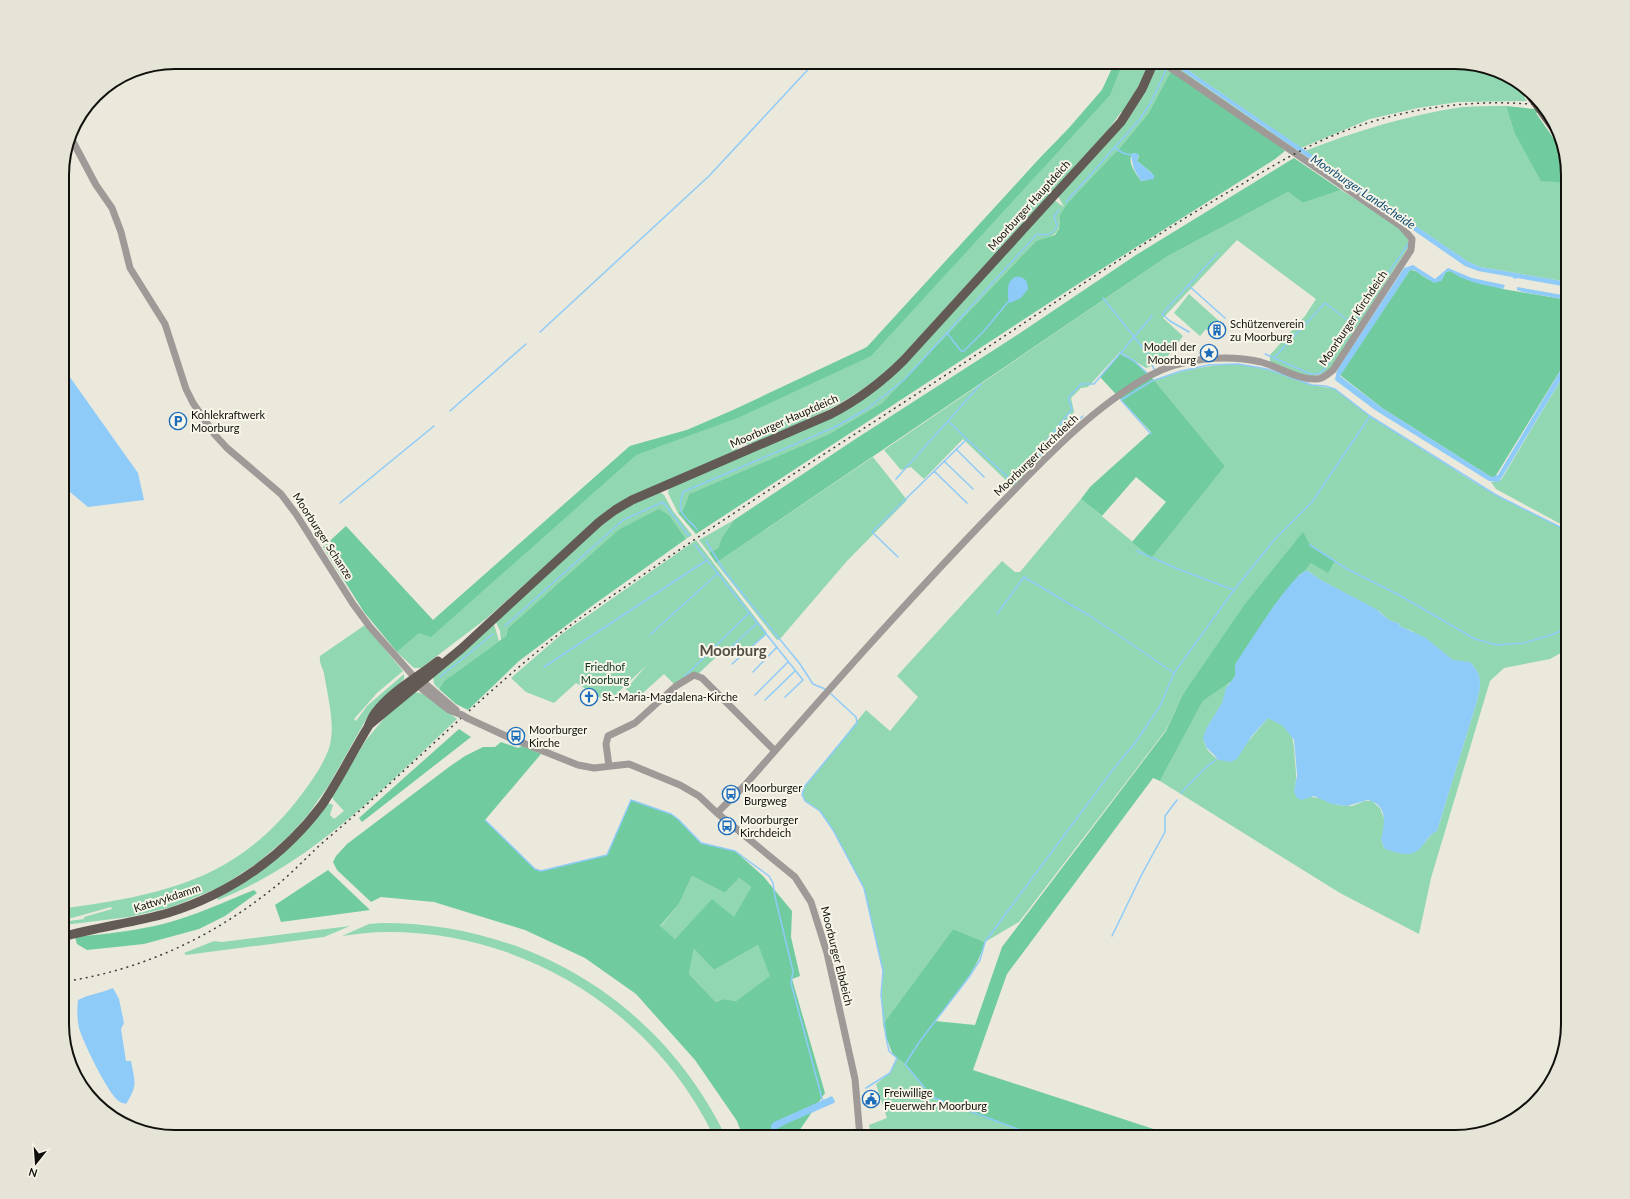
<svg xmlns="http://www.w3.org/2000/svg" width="1630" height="1199" viewBox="0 0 1630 1199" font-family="Lato,sans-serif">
	<rect width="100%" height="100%" fill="#ebe8dc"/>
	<!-- green -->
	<path fill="#91d7b2" d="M 1115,62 L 1152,62 L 1124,113 L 1121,112 L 1109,129 L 902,356 C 868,391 832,409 788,428 C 771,436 754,444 736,447 L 738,450 L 636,494 L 609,509 L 487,618 L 421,668 L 414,668 L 397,652 L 630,446 L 687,430 L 804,381 L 867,347 L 1039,159 L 1069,128 L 1102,90 Z
		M 1166,62 L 1170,62 L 1297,150 L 1295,152 Z
		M 1176,62 L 1455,62 L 1491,68 L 1511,78 L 1527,101 L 1458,102 L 1418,108 L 1370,119 L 1301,148 Z
		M 1159,64 L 1161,64 L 1171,71 L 1148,114 L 1059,221 C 1061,236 1047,238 1036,241 L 882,403 L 829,434 L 689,494 L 683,510 L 678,513 L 668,493 L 669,488 L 858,403 L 1054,200 L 1064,207 L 1058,196 L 1126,120 Z
		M 1506,106 L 1514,132 L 1558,182 L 1568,190 L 1568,282 L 1480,267 L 1467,261 L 1305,151 C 1356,131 1408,115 1463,107 C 1477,106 1492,106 1506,106 Z
		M 1341,190 L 1399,226 L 1408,236 L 1409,246 L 1331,368 C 1313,385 1291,370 1270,362 L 1270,355 L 1305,316 L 1316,299 L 1237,240 L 1163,318 L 1183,336 L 1164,361 L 1146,368 L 1120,352 L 1088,387 L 1081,388 L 1071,398 L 1074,412 L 1045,447 L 1037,465 L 1014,488 L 963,439 L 924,479 L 911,467 L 901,470 L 884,450 L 1168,256 L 1288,192 L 1303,203 Z
		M 1189,294 L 1219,321 L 1210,332 L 1206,329 L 1200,336 L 1174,313 Z
		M 1238,364 L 1267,369 L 1312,385 L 1335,389 L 1370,416 L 1472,481 L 1502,498 L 1568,531 L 1568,649 L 1550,659 L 1504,668 L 1490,681 L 1431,878 L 1419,934 L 1340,893 L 1160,781 L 1203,701 L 1229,683 C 1225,689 1226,696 1222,703 C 1211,725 1189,740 1219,760 L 1245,745 L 1268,718 C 1293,723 1294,740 1295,761 C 1296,772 1297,780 1294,792 L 1309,797 L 1321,798 L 1337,805 L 1352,806 L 1365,801 L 1372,801 L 1380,808 L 1385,821 L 1385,830 L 1381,839 L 1384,848 C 1401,855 1414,857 1426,841 C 1430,837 1432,833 1437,831 L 1477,701 C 1481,685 1482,676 1472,664 L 1453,660 L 1412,631 L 1399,626 L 1400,624 L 1389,620 L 1380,612 L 1319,579 L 1308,571 L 1305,571 L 1311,563 L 1335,561 L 1310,545 L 1182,696 L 1166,730 L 1019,922 L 985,942 L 953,929 L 883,1024 L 881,995 L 883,971 L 864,888 L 833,830 L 820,811 L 805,801 L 802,794 L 805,786 L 866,710 L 890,731 L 918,697 L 897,676 L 1002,561 L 1015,572 L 1020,572 L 1081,499 L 1151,557 L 1225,466 L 1154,380 C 1183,370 1208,365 1238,364 Z
		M 1568,368 L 1568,528 L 1496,489 L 1491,482 L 1501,480 Z
		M 873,457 L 907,500 L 847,561 L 780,639 L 777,640 L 716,563 Z
		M 660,492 L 664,495 L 673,511 L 692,535 L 686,539 L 670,516 L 618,530 L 508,628 L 506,636 L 501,640 L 500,631 L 495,620 L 615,512 Z
		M 734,520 L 722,537 L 718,548 L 709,553 L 699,540 Z
		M 696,540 L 767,633 L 739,658 L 728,646 L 697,675 L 676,686 L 664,674 L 636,699 L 626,689 L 647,665 L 608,702 L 576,683 L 554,703 L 526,692 L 511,678 L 563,633 Z
		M 494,624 L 499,641 L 444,681 L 439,689 L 434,684 L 433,677 Z
		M 365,625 L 403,671 L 377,693 L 354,719 L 356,721 L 367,706 L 404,674 L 404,679 L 368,716 L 329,785 L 307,816 L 288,837 L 256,864 L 220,887 L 172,907 L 129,917 L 64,925 L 69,921 L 84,919 L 84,917 L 112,909 L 111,907 L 68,919 L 65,919 L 67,908 C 166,894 238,879 302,794 C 313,779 329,757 331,739 C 334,720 327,692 324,673 C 322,667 319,662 320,656 Z
		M 415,692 L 424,694 L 457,719 C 386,786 311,864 218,900 L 217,897 L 230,890 L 328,803 L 333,805 L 330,815 L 334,819 L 344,811 L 333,799 L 332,796 L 366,740 L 387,715 Z
		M 692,876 L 725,893 L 739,878 L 751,887 L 734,918 L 712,900 L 675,939 L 660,927 L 679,904 Z
		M 62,878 L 66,885 L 62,912 Z
		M 382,923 C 531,923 661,1003 726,1137 L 714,1137 C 655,1013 525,931 387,932 C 371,932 357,934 342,936 L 369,924 Z
		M 350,926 L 324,937 L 186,955 L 184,953 L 214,941 L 222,942 Z
		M 758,945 L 771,976 L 736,1001 L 723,999 L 716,1002 L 689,974 L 694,949 L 714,970 Z
		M 897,1058 L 905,1064 L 933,1097 L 1039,1137 L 872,1137 L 869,1125 L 887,1118 L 876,1084 L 890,1073 Z"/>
	<!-- forest -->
	<path fill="#70cc9e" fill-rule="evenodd" d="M 1115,62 L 1123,62 L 1110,95 L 871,356 L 740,417 L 636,455 L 431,637 L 419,633 L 397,652 L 364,612 L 323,547 L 346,526 L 433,620 L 630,446 L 687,430 L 733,410 L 867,347 L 1039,159 L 1069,128 L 1102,90 Z
		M 1171,71 L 1274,141 L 1285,151 L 1275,159 L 1078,284 L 696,534 L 678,513 L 683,510 L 689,494 L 829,434 L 882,403 L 1036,241 L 1055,235 L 1059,229 L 1060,215 L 1067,204 L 1118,150 L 1148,114 ZM 1135,153 L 1139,156 L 1137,161 L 1152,173 L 1147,180 L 1141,181 C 1136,173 1127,163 1132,154 Z
		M 1506,106 L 1544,110 L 1546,112 L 1536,113 L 1563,152 L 1568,175 L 1568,190 L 1558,182 L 1541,181 L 1514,132 Z
		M 1294,158 L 1341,190 L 1303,203 L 1288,192 L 1168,256 L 716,563 L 709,553 L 718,548 L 722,537 L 734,520 L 857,438 L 1014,337 L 1136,255 Z
		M 1410,270 C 1423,271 1422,282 1441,281 L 1446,272 L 1450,271 L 1503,289 L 1568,300 L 1568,358 L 1495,477 L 1491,477 L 1382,408 L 1340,375 Z
		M 1120,354 L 1134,361 L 1154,380 L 1225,466 L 1151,558 L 1132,542 L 1166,502 L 1136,477 L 1102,516 L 1081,499 L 1090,487 L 1151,432 L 1100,377 Z
		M 659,509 L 670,516 L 686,539 L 596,603 L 519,661 L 468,710 L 456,704 L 439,689 L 444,681 L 506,636 L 508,628 L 618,530 Z
		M 1303,532 L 1310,545 L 1335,561 L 1328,573 L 1311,563 L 1305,571 L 1299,575 L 1274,606 L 1235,665 L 1235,676 L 1232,681 L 1203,701 L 1160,781 L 1153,778 L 1007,974 L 973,1070 L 1178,1137 L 1039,1137 L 943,1103 L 932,1097 L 905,1064 L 893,1055 L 886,1037 L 883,1024 L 953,929 L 985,942 C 976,973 955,995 935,1021 L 975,1025 L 1002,947 L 1166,731 L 1182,696 L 1245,604 Z
		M 459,729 L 471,737 L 362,822 L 359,818 Z
		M 501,742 L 518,748 L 522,746 L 541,754 L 485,820 L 535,869 L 541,871 L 607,855 L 631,800 L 671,814 L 679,820 L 701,843 L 735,851 L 763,876 L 792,911 L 791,937 L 800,976 L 792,979 L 825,1093 L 797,1134 L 790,1137 L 743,1137 L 737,1121 L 695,1060 L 636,994 L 585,958 L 525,930 L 434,902 L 381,897 L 371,902 L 337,870 L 333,862 L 336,856 L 347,844 L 449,767 L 465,756 L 483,747 L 495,747 ZM 692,876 L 725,893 L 739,878 L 751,887 L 734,917 L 712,899 L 675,939 L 660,926 L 679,904 ZM 758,945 L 770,976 L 736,1001 L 723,999 L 716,1002 L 689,974 L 694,949 L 714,970 Z
		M 328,870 L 370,910 L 281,922 L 275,905 Z
		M 254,890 L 257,893 L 225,916 L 199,929 L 144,944 L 87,950 L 77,944 L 75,937 C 105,934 134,931 163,924 C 194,916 224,902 254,890 Z"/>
	<!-- water -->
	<path fill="#8ecbf8" d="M 1170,62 L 1176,62 L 1467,261 L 1480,267 L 1568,282 L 1568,287 L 1517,278 L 1515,279 L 1512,277 L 1478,271 L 1465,266 Z
		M 1133,153 L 1139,154 L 1137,161 L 1154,175 L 1154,179 L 1141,181 L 1134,169 L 1131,156 Z
		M 1413,265 L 1435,279 L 1448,268 L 1472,278 L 1505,285 L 1503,289 C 1484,285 1466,282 1450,271 L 1446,272 L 1441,281 L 1434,283 L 1414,270 L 1410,270 L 1340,376 L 1382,408 L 1491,477 L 1498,475 L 1568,358 L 1568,368 L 1499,482 L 1489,481 L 1375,410 L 1335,380 L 1337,370 L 1404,268 Z
		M 1015,277 C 1024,276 1028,281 1028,289 L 1021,298 L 1010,303 L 1008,302 C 1009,292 1005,283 1015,277 Z
		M 1517,287 L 1568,296 L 1568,300 L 1523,292 L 1517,290 Z
		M 62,366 L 138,473 L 144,500 L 88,507 L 70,492 L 62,481 Z
		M 1305,571 L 1308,571 L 1319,579 L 1376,609 L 1389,620 L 1400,624 L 1399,626 L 1402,627 L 1426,638 L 1453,660 L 1470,662 C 1483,675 1481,685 1477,701 L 1437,831 C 1422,838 1423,859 1399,853 C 1394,852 1389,851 1384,848 L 1381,839 C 1385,824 1388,805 1368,800 L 1347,806 L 1332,804 L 1314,796 L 1302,800 L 1297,798 L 1294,792 L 1297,775 L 1294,740 L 1283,726 L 1268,718 L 1251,737 L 1237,759 L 1231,762 L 1219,760 L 1206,747 L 1203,738 L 1206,729 L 1222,703 L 1226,688 L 1235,676 L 1235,665 C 1247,646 1288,580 1305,571 Z
		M 113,988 L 119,999 L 124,1023 L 121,1029 L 126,1061 L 131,1061 C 135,1083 138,1085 126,1104 C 124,1103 121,1103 120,1102 C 109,1096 83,1042 79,1028 C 77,1019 77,1010 78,1000 C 90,994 101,993 113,988 Z
		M 832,1096 L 835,1101 L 834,1103 L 786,1124 L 771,1132 L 771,1125 L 774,1122 Z"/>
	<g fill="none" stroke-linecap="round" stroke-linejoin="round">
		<!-- stream -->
		<path stroke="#8ecbf8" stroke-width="1.5" d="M 1115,148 L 1123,153 L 1131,155
			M 1066,202 L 1140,119 L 1151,102 L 1166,70
			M 1188,285 L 1225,318
			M 1103,298 L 1147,353 L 1154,369
			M 1354,325 L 1325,303 L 1274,358 L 1311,374 L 1317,374 L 1323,371 L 1408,244
			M 540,332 L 709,176 L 815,62
			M 1189,332 L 1170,321 L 1162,314 L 1218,253
			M 947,333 L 961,351 L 964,351 L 984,331 L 1008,302
			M 1121,353 L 1134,361 L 1147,373
			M 1265,354 L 1274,358
			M 450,411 L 526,344
			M 1083,416 L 1038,457 L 1036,456 L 1036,449 L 1044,444 L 1072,409 L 1068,398 L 1081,384 L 1094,384 L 1152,316
			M 949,422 L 1015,484
			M 1151,434 L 1121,400 L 1152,381 L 1181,371 L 1209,365 L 1238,364 L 1267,369 L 1312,385 L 1325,386 L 1335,389 L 1370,416
			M 956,449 L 984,477
			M 944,461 L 973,489
			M 934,471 L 967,503
			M 896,479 L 981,384
			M 340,503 L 434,426
			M 697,529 C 683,514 676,514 683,492 L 835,427 L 867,409 L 905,379 L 1037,234 C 1046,236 1053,235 1057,226 L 1054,216 L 1059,210
			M 706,541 L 725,572 L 800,664 L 813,684 L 825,689
			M 695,545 L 803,680 L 785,697
			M 1310,545 L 1347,569 L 1399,595 L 1475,639 L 1497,645 L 1524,643 L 1554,634 L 1568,627
			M 1137,551 L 1178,569 L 1234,590
			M 898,557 L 872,532 L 967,439
			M 997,614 L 1024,577 L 1090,616 L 1174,673
			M 505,626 L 623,520 L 663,502 L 689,536
			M 650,635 L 718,573
			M 724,654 L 757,623
			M 732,664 L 766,634
			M 544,667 L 707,560
			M 753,672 L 777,647
			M 440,677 L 493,634
			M 684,677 L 749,613
			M 831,694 L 856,717 L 857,723 L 805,786 L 802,794 L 805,801 L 820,811 L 833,830 L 864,888 L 883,971 L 881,995 L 886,1037 L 889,1051 L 897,1058 L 890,1073 L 866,1088
			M 755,695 L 788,662
			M 765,700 L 795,671
			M 1181,793 L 1205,768 L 1217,759
			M 485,820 L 535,869 L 541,871 L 607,855 L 631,800 L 671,814 L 679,820 L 701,843 L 735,851 L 769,876 L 773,883 L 775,897 L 793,971 L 791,983 L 823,1102
			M 1112,936 L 1142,874 L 1165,832 L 1165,816 L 1177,800
			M 925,1088 L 905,1064 L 920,1041 L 969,977 L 980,960 L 985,942 L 1007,912 L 1115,767 L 1135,743 L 1160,706 L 1174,673 L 1234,590 L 1274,540 L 1312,502 L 1370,416 L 1496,495 L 1568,531
			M 932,1097 L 1039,1137
			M 773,1131 L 775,1137"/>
		<!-- minor -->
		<path stroke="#9f9a97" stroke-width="7" d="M 70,136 L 96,185 L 112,208 L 121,232 L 130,268 L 165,324 L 186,389 L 193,403 L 215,435 L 227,448 L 281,494 L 296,514 L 353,604 L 370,627 L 415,678
			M 422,681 L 456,710
			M 417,685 L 449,710 L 462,715
			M 467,718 L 508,737 L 578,765 L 594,768 L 629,764 L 680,785 L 699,796 L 717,813 L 795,877 L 811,902 L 827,953 L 855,1079 L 860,1137
			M 609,766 L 606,744 L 608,736 L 635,723 L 676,686 L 694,675 L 702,678 L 775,751
			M 717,813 L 745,785 C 825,694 905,603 989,516 C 1038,466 1087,411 1149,376 C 1181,358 1226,354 1261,362 C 1279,367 1298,380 1317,379 C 1323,379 1328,374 1333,370 L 1411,250 L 1412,239 L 1401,226 L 1162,62"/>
		<!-- major -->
		<path stroke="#635a56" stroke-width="9" d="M 1523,85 L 1530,95
			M 1546,117 L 1559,135
			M 369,725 L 461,649 L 599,522 L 615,510 L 632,500 L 831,414 C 858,400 882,382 904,360 L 1121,122 L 1142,89 L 1154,62
			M 62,937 C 97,927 133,923 168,913 C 230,894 284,856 322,805 C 339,780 352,753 368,727 C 370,722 372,717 375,713 C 391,691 417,678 438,661"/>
		<!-- rail -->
		<path stroke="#3f3e38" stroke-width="1.5" stroke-dasharray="2 4" stroke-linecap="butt" d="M 62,982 C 143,970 213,937 276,886 C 292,873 306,858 321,844 C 395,782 463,713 538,651 C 578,617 623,589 666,559 C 765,491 867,427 967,361 C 1053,304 1137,246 1225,194 C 1263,172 1300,148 1342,132 C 1404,108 1473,98 1540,105"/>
		<!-- minor-bridge -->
		<path stroke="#9f9a97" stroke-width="7" d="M 462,715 L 467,718"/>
		<!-- major-bridge -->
		<path stroke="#635a56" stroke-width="9" d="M 1530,95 L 1546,117"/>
	</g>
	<!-- icons -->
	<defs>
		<symbol id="building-ring" viewBox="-11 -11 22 22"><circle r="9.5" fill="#f8f5e9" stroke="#1b6dbb" stroke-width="1.5"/><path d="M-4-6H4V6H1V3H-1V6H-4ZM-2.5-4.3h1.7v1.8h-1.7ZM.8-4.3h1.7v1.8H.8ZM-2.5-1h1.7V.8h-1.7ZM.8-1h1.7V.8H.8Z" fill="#1b6dbb"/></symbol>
		<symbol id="sight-ring" viewBox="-11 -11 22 22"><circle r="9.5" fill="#f8f5e9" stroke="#1b6dbb" stroke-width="1.5"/><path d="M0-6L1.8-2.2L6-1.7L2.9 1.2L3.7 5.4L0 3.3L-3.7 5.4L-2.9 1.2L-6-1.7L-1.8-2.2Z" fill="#1b6dbb"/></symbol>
		<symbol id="parking-ring" viewBox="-11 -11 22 22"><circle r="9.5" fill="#f8f5e9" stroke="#1b6dbb" stroke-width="1.5"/><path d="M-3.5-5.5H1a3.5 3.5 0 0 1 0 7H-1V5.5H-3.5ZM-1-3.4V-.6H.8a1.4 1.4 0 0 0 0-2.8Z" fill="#1b6dbb"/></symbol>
		<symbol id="church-ring" viewBox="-11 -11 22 22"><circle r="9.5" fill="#f8f5e9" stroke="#1b6dbb" stroke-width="1.5"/><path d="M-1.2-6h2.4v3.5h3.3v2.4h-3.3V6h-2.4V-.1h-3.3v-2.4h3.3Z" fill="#1b6dbb"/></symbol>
		<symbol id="bus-ring" viewBox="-11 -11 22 22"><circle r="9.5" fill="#f8f5e9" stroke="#1b6dbb" stroke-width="1.5"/><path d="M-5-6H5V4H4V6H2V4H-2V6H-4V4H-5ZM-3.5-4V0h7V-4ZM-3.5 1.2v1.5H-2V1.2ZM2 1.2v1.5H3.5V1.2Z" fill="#1b6dbb"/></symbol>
		<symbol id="civic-ring" viewBox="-11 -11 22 22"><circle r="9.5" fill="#f8f5e9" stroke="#1b6dbb" stroke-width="1.5"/><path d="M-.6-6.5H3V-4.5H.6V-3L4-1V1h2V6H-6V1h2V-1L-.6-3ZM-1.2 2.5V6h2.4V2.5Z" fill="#1b6dbb"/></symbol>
	</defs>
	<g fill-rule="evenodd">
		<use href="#building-ring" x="1207" y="320" width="20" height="20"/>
		<use href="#sight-ring" x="1199" y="343" width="20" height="20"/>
		<use href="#parking-ring" x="168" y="411" width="20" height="20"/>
		<use href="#church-ring" x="579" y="687" width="20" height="20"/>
		<use href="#bus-ring" x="506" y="726" width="20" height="20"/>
		<use href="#bus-ring" x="721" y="784" width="20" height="20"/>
		<use href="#bus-ring" x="717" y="816" width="20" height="20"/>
		<use href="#civic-ring" x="861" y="1089" width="20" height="20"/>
	</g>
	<g text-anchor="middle" stroke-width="4" stroke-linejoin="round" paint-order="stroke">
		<!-- street labels -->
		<g font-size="11" fill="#11100c" stroke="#f8f5e9">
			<text transform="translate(1029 205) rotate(-48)" y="4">Moorburger Hauptdeich</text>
			<text transform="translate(1353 318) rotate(-56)" y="4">Moorburger Kirchdeich</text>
			<text transform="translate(784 421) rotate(-24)" y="4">Moorburger Hauptdeich</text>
			<text transform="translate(1036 455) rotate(-44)" y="4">Moorburger Kirchdeich</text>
			<text transform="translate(323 536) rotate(57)" y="4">Moorburger Schanze</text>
			<text transform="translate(167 898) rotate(-18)" y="4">Kattwykdamm</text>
			<text transform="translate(837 956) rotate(76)" y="4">Moorburger Elbdeich</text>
		</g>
		<!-- poi labels -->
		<g font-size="11" fill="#11100c" stroke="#f8f5e9" text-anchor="start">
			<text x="1230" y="328">Schützenverein<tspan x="1230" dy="13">zu Moorburg</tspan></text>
			<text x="1196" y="351" text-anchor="end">Modell der<tspan x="1196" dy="13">Moorburg</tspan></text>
			<text x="191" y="419">Kohlekraftwerk<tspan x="191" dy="13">Moorburg</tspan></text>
			<text x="602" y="701">St.-Maria-Magdalena-Kirche</text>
			<text x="529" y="734">Moorburger<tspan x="529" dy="13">Kirche</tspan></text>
			<text x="744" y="792">Moorburger<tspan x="744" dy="13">Burgweg</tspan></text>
			<text x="740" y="824">Moorburger<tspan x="740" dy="13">Kirchdeich</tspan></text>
			<text x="884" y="1097">Freiwillige<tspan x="884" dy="13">Feuerwehr Moorburg</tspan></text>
		</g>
		<!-- park labels -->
		<g font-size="11" fill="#0c3523" stroke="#f8f5e9">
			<text x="605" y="671">Friedhof<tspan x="605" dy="13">Moorburg</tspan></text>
		</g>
		<!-- water labels -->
		<g font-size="12" font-style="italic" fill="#124e73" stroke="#f8f5e9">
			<text transform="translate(1363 192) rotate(34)" y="4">Moorburger Landscheide</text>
		</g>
		<!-- district labels -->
		<g font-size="15" font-weight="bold" fill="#514e44" stroke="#f8f5e9">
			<text x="733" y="656">Moorburg</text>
		</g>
	</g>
	<!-- crop -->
	<path d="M0 0H1630V1199H0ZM175 69H1455A106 106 0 0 1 1561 175V1024A106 106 0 0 1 1455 1130H175A106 106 0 0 1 69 1024V175A106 106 0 0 1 175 69Z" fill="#e6e3d7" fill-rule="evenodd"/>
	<path fill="none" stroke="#11100c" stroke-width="2" d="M175 69H1455A106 106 0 0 1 1561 175V1024A106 106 0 0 1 1455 1130H175A106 106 0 0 1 69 1024V175A106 106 0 0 1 175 69Z"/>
	<!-- north arrow -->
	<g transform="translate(36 1163) rotate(197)" stroke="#f8f5e9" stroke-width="3" paint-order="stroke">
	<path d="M0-3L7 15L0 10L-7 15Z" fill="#11100c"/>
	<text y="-6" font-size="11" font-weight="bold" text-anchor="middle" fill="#11100c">N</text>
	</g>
</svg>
